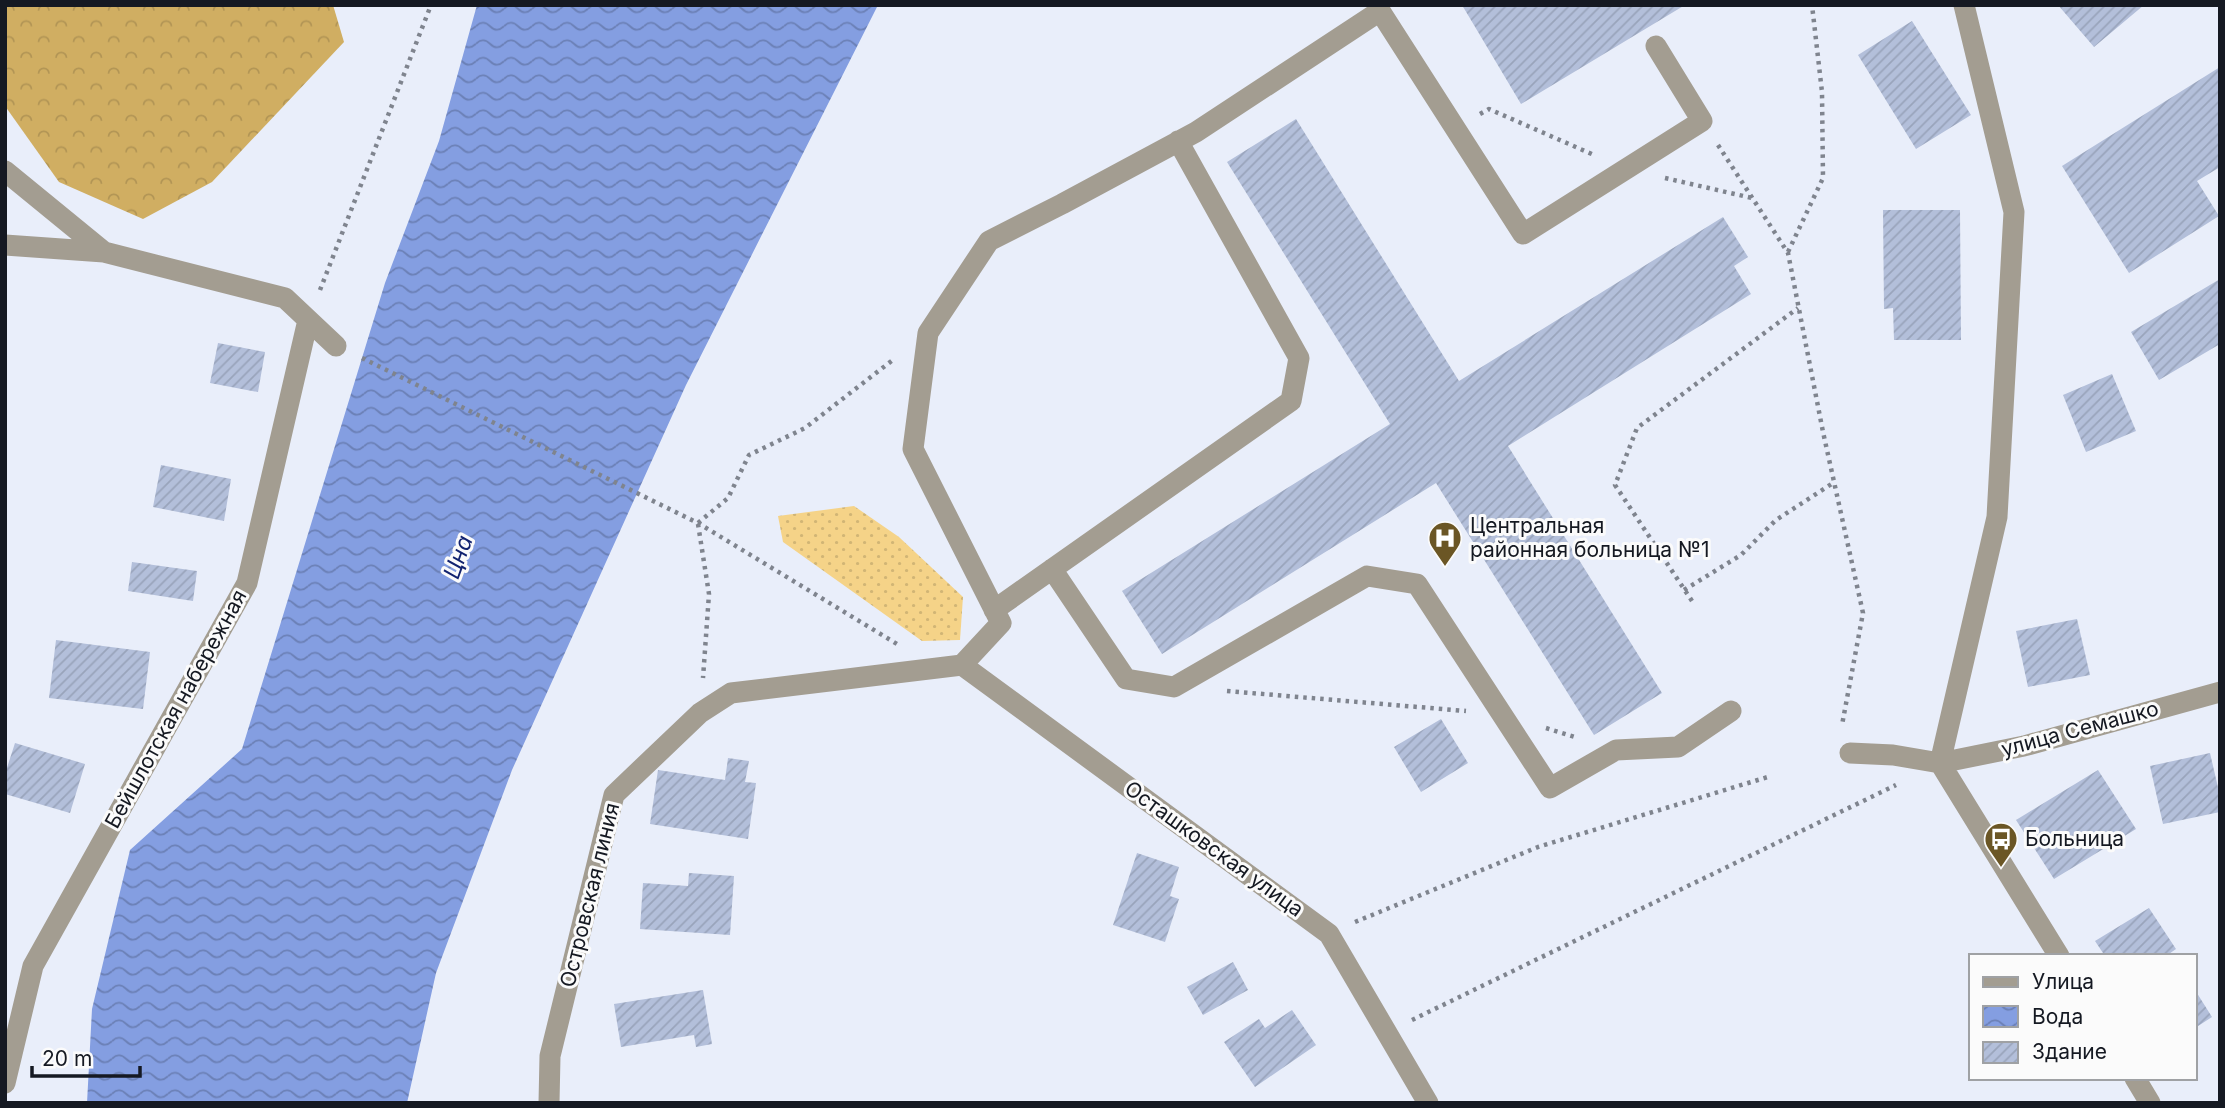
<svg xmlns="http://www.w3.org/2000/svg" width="2225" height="1108" viewBox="0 0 2225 1108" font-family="Inter,sans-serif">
	<defs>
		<pattern id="grass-dots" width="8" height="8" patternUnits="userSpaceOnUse" patternTransform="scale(1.75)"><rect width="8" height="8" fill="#f5d388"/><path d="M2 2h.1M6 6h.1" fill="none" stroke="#d1b575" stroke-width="1.8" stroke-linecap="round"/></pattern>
		<pattern id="forest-crowns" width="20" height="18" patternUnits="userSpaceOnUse" patternTransform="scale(1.75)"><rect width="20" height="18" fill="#d0ae62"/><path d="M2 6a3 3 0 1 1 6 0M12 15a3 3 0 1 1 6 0" fill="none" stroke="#b29555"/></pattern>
		<pattern id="water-waves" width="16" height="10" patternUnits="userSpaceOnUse" patternTransform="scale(1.75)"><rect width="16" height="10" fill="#849ee1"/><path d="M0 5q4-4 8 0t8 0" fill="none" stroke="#6b80b6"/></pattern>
		<pattern id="building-hatch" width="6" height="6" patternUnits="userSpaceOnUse" patternTransform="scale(1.75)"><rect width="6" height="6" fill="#b3bfda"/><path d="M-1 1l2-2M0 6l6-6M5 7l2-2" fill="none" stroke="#99a4bb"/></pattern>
	</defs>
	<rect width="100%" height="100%" fill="#e9eefa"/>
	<!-- grass -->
	<path fill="url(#grass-dots)" d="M 854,506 L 899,537 L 963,597 L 960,640 L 922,641 L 783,542 L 778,516 Z"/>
	<!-- forest -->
	<path fill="url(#forest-crowns)" d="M 5,5 L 333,5 L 344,42 L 212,182 L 143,219 L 59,182 L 5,106 Z"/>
	<!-- water -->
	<path fill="url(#water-waves)" d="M 477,5 L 878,5 L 686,385 L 512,770 L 436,973 L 407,1103 L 87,1103 L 92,1009 L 130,850 L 242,749 L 385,283 L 439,141 Z"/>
	<!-- building -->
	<path fill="url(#building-hatch)" d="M 1462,5 L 1685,5 L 1521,104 Z
		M 2058,5 L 2144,5 L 2094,47 Z
		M 1912,21 L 1971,115 L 1916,149 L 1858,55 Z
		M 2220,67 L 2220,167 L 2197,181 L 2219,216 L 2129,273 L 2062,166 Z
		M 1296,119 L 1459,381 L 1723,217 L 1748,257 L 1734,266 L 1751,294 L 1508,446 L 1662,693 L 1594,735 L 1436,483 L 1162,654 L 1122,591 L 1390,424 L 1227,162 Z
		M 1883,210 L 1960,210 L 1961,340 L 1894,340 L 1893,308 L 1884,309 Z
		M 2220,279 L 2220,344 L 2159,380 L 2131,332 Z
		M 218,343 L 265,352 L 258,392 L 210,383 Z
		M 2112,374 L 2136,431 L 2086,452 L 2063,395 Z
		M 161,465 L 231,479 L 224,521 L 153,507 Z
		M 132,562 L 197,571 L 193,601 L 128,591 Z
		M 2077,619 L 2090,675 L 2028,687 L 2016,631 Z
		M 56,640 L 150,652 L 143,709 L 49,698 Z
		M 1441,719 L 1468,763 L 1421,792 L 1394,747 Z
		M 15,743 L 85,764 L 70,813 L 5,794 L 5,774 Z
		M 2210,753 L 2220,796 L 2220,812 L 2163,824 L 2150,766 Z
		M 728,758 L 749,761 L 745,782 L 756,783 L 748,839 L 650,824 L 658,770 L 725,780 Z
		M 2098,770 L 2136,829 L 2054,879 L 2016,820 Z
		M 1137,853 L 1179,867 L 1170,896 L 1179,899 L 1165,942 L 1113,925 Z
		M 689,873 L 734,876 L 730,935 L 640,929 L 643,883 L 688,886 Z
		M 2149,908 L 2176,949 L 2166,956 L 2105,956 L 2095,941 Z
		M 1233,962 L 1248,990 L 1203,1015 L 1187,987 Z
		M 703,990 L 712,1044 L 696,1047 L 694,1035 L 621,1047 L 614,1004 Z
		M 2195,990 L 2212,1017 L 2195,1028 Z
		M 1292,1010 L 1316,1045 L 1255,1087 L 1224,1042 L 1259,1019 L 1265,1028 Z"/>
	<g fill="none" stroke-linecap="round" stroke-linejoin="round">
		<!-- path -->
		<path stroke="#7f848e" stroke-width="4.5" stroke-dasharray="3.5 5" stroke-linecap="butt" d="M 1480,114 L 1489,109 L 1594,155
			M 1718,145 L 1788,253 L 1823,432 L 1863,613 L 1842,725
			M 1665,178 L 1752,198
			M 1788,252 L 1823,178 L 1822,92 L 1812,5
			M 320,290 L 431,5
			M 362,358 L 698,523 L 897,644
			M 698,523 L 728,498 L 749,455 L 805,428 L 894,359
			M 698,524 L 709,594 L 703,678
			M 1684,590 L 1741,555 L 1776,520 L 1833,483
			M 1692,601 L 1615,485 L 1637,428 L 1798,308
			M 1227,691 L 1466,711
			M 1546,728 L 1578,738
			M 1355,922 L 1538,847 L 1771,776
			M 1412,1020 L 1896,785"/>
		<!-- minor -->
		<path stroke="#a39d91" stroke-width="21" d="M 5,171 L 104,252 L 285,298 L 336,346
			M 5,245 L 104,252
			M 1052,569 L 1126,679 L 1174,687 L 1367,576 L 1417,584 L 1550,788 L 1616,750 L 1678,747 L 1731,711
			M 994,610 L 1291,401 L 1299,358 L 1178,141
			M 962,665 L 1001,623 L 913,449 L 928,333 L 989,241 L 1062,204 L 1196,132 L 1380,11 L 1523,234 L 1702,121 L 1656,46
			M 1850,753 L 1893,755 L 1940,763 L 2024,746 L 2220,692
			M 1940,763 L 1997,517 L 2014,212 L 1964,5
			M 1940,763 L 2059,956
			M 2135,1078 L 2150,1103
			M 5,1083 L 33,966 L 247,583 L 308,320
			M 549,1103 L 550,1056 L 614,795 L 700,713 L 731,693 L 962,665 L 1329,934 L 1428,1103"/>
	</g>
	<!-- icons -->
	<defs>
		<symbol id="hospital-pin" viewBox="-11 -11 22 30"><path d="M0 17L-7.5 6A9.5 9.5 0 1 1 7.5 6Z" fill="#6b5625" stroke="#fbfbfb"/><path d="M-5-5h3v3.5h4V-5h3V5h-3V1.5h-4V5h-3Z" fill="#fff"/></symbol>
		<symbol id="bus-pin" viewBox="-11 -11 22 30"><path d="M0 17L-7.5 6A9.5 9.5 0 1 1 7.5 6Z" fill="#6b5625" stroke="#fbfbfb"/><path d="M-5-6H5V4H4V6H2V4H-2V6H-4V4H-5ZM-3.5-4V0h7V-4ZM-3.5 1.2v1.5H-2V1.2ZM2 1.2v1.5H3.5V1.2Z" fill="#fff"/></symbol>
	</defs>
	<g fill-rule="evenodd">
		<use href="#hospital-pin" x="1426" y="519" width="38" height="52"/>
		<use href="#bus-pin" x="1982" y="820" width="38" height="52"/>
	</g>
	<g text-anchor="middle" stroke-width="6" stroke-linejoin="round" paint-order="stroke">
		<!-- poi labels -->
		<g font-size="21" fill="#151922" stroke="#fbfbfb" text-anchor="start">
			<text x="1470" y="533">Центральная<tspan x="1470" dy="24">районная больница №1</tspan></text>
			<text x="2025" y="846">Больница</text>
		</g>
		<!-- street labels -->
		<g font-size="21" fill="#151922" stroke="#fbfbfb">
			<text transform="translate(176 709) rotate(-61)" y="7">Бейшлотская набережная</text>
			<text transform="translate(2080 729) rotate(-15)" y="7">улица Семашко</text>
			<text transform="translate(1214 849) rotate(36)" y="7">Осташковская улица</text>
			<text transform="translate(590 895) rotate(-76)" y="7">Островская линия</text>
		</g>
		<!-- water labels -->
		<g font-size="23" font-style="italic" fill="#122370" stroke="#fbfbfb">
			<text transform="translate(458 557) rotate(-70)" y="8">Цна</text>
		</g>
	</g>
	<!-- border -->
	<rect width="2225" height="1108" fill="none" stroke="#151922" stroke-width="14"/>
	<!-- legend -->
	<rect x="1969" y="954" width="228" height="126" fill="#fbfbfb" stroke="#9fa1a4" stroke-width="2"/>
	<rect x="1983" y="977" width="35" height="10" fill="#a39d91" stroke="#9fa1a4" stroke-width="2"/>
	<text x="2032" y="989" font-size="21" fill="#151922">Улица</text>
	<rect x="1983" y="1006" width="35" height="21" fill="url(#water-waves)" stroke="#9fa1a4" stroke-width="2"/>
	<text x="2032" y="1024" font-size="21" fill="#151922">Вода</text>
	<rect x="1983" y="1042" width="35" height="21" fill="url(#building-hatch)" stroke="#9fa1a4" stroke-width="2"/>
	<text x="2032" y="1059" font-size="21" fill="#151922">Здание</text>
	<!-- scale -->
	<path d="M32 1066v10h108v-10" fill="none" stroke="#151922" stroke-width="3.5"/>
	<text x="42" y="1066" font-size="21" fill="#151922" stroke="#fbfbfb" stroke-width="5" paint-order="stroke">20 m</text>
</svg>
